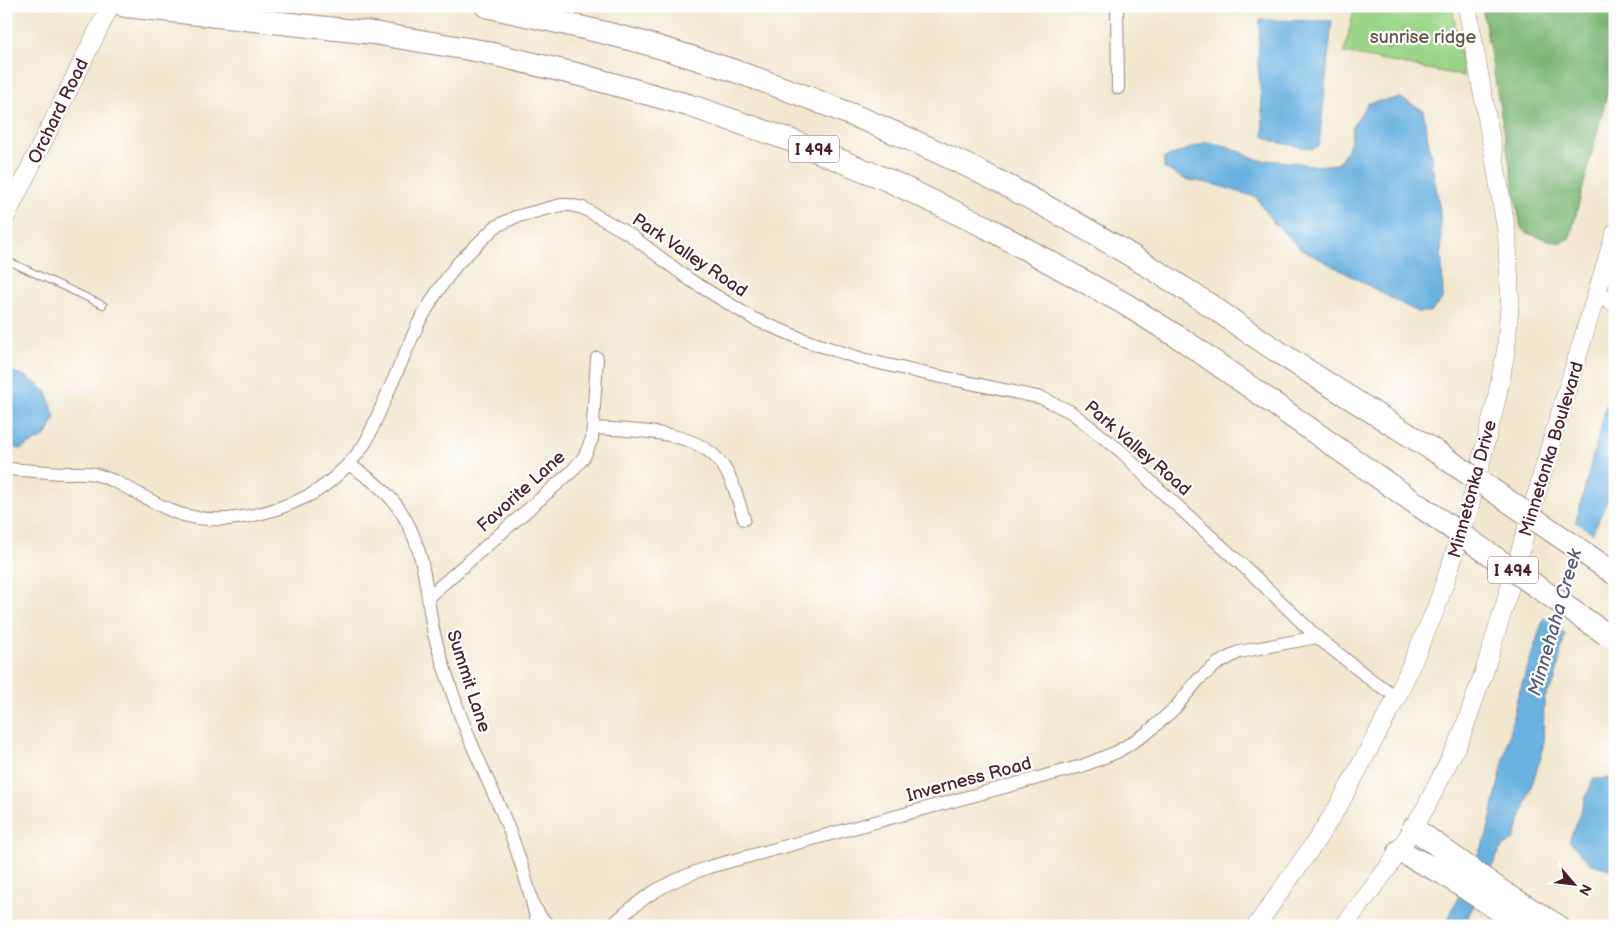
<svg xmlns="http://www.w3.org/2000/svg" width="1621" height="932" viewBox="0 0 1621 932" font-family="'Balsamiq Sans',sans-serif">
	<rect width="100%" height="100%" fill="#fff"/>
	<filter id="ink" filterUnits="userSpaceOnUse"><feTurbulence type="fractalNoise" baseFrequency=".02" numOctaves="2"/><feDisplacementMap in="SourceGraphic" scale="10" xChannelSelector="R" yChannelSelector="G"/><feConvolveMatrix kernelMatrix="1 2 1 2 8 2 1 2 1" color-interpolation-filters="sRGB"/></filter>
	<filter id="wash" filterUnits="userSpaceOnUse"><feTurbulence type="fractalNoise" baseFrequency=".0096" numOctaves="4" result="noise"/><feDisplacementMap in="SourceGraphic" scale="20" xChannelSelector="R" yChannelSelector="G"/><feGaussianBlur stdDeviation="1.12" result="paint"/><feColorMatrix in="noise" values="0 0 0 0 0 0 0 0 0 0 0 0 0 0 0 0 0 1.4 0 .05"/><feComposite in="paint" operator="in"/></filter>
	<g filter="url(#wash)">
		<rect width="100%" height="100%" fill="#f1e7ce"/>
		<!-- green -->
		<path fill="#9ad588" stroke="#727a5a" d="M 1355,6 L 1452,6 L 1464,76 L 1344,53 Z"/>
		<!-- forest -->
		<path fill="#7bb674" stroke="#626a50" d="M 1482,6 L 1615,6 L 1615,63 L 1570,238 L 1559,243 L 1526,233 L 1521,228 Z"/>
		<!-- water -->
		<path fill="#67b1e0" stroke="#586886" d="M 1260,20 L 1332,21 L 1319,145 L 1313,149 L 1275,142 L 1264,136 L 1258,63 Z
			M 1400,98 L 1423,110 L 1440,211 L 1443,298 L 1431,312 L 1417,312 L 1298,247 L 1273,222 L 1256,197 L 1213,184 L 1184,179 L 1164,168 L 1164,158 L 1207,142 L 1227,146 L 1259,160 L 1292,162 L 1317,166 L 1338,164 L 1350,144 L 1353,125 L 1368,103 Z
			M 6,370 L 25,376 L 47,392 L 55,418 L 46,436 L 20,449 L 6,446 Z
			M 1615,373 L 1615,478 L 1612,490 L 1593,532 L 1565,633 L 1555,681 L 1544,699 L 1543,750 L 1514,840 L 1501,848 L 1466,921 L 1468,926 L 1445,926 L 1487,835 L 1517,699 L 1576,521 Z
			M 1615,778 L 1615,868 L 1613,870 L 1591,864 L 1569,841 L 1593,779 Z"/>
		<!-- pier -->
		<path fill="#f1e7ce" d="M 1573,521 L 1595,535 L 1567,634 L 1542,616 Z"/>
		<g id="blocks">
			<!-- building -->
			<path fill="#e1ab95" d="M 1398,34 L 1400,43 L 1391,45 L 1389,36 Z"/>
		</g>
	</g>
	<g filter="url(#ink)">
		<use href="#blocks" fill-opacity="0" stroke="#9e837c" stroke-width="1"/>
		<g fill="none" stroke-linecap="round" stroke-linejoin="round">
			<defs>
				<path id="lane" d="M 6,260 L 103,305"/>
				<path id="street" d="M 1117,6 L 1118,88
					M 594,428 C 633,431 694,429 720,462 C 733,478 738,500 744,519
					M 348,464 C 372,479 394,496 407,522 C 425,555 426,592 433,629 C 436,644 442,661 447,676 C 461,723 481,765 501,810 C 517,847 529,886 538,926
					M 6,469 C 25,470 44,472 63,473 C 73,473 84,472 94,474 C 125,482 150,504 180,514 C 222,527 272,514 310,495 C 329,485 356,459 367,440 L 418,324 L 437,292 L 457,264 L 495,227 L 515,217 L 561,205 L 570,205 L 583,208 L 629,234 L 690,280 L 754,319 L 807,341 L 862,359 L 918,372 L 1042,398 L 1071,412 L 1122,452 L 1150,481 L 1253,575 L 1317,637 L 1374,682 L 1397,697
					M 428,597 L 571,472 L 584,457 L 592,439 L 597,358
					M 536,909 L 541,918 L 550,926
					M 611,926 C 644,895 666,882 709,867 L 1082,766 L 1117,752 L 1147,733 L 1175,708 L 1198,680 L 1217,664 L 1239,652 L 1317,637"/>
				<path id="secondary" d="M 6,216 L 110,6
					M 1597,294 L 1615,303
					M 1256,926 L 1316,841 L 1339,805 L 1397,697 L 1435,611 L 1452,561 L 1471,501 L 1497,397 L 1506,350 L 1510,300 L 1507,235 L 1496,168 L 1467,6
					M 1344,926 L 1390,865 L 1426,807 L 1461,737 L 1485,669 L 1505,604 L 1554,433 L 1615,233"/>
				<path id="highway" d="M 125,6 L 373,33 L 480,51 L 584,76 L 688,105 L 790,140 L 890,181 L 986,227 L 1125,304 L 1186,342 L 1421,507
					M 486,6 C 538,18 590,28 641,42 C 754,74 864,116 970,167 C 1051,207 1130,253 1205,302 C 1225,315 1243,329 1262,341 C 1320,380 1379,416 1438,453
					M 1413,828 L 1504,893 L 1558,926
					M 1399,851 L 1444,874 L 1523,926"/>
			</defs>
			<!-- lane casing -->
			<use href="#lane" stroke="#9e837c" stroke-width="8"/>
			<!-- street casing -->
			<use href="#street" stroke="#9e837c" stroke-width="14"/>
			<!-- secondary casing -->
			<use href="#secondary" stroke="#9e837c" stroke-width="19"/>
			<!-- highway casing -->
			<use href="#highway" stroke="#9e837c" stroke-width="24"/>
			<!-- lane -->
			<use href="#lane" stroke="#fff" stroke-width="6"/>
			<!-- street -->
			<use href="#street" stroke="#fff" stroke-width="12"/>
			<!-- secondary -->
			<use href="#secondary" stroke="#fff" stroke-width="18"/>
			<!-- highway -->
			<use href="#highway" stroke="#fff" stroke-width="22"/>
			<defs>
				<path id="highway-bridge" d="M 1438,453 L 1615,574
					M 1421,507 L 1606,634"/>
			</defs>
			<!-- highway-bridge casing -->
			<use href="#highway-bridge" stroke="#9e837c" stroke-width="24" stroke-linecap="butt"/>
			<!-- highway-bridge -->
			<use href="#highway-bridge" stroke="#fff" stroke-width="22"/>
		</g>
	</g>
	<g text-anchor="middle" stroke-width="4.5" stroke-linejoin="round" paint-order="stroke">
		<!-- shield labels -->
		<g fill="#fff" stroke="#80626b" stroke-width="1">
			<rect x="789" y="135.5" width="50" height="27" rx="4"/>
			<rect x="1488" y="556.5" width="50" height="27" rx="4"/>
		</g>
		<g font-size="16" font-weight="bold" fill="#4a1f2b">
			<text x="814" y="155">I 494</text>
			<text x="1513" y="576">I 494</text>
		</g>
		<!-- park labels -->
		<g font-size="18" fill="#625647" stroke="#fff">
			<text x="1423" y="43">sunrise ridge</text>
		</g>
		<!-- street labels -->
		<g font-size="18" fill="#4a1f2b" stroke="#fff">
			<text transform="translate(58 111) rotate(-64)" y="6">Orchard Road</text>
			<text transform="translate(690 255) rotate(34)" y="6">Park Valley Road</text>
			<text transform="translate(1138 448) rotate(41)" y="6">Park Valley Road</text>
			<text transform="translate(1551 449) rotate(-73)" y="6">Minnetonka Boulevard</text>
			<text transform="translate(1472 489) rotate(-75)" y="6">Minnetonka Drive</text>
			<text transform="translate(521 491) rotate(-42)" y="6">Favorite Lane</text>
			<text transform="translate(469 681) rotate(72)" y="6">Summit Lane</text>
			<text transform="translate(969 779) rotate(-15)" y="6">Inverness Road</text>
		</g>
		<!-- water labels -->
		<g font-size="19" font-style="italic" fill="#565973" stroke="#fff">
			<text transform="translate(1554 622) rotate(-74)" y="7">Minnehaha Creek</text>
		</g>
	</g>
	<!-- margin -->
	<rect width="1621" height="932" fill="none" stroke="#fff" stroke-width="25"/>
	<!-- north arrow -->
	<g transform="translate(1574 884) rotate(118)" stroke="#ffffff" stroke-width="4" paint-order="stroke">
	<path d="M0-4L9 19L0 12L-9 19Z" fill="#4a1f2b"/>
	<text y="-8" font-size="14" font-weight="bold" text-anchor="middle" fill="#4a1f2b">N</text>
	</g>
</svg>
